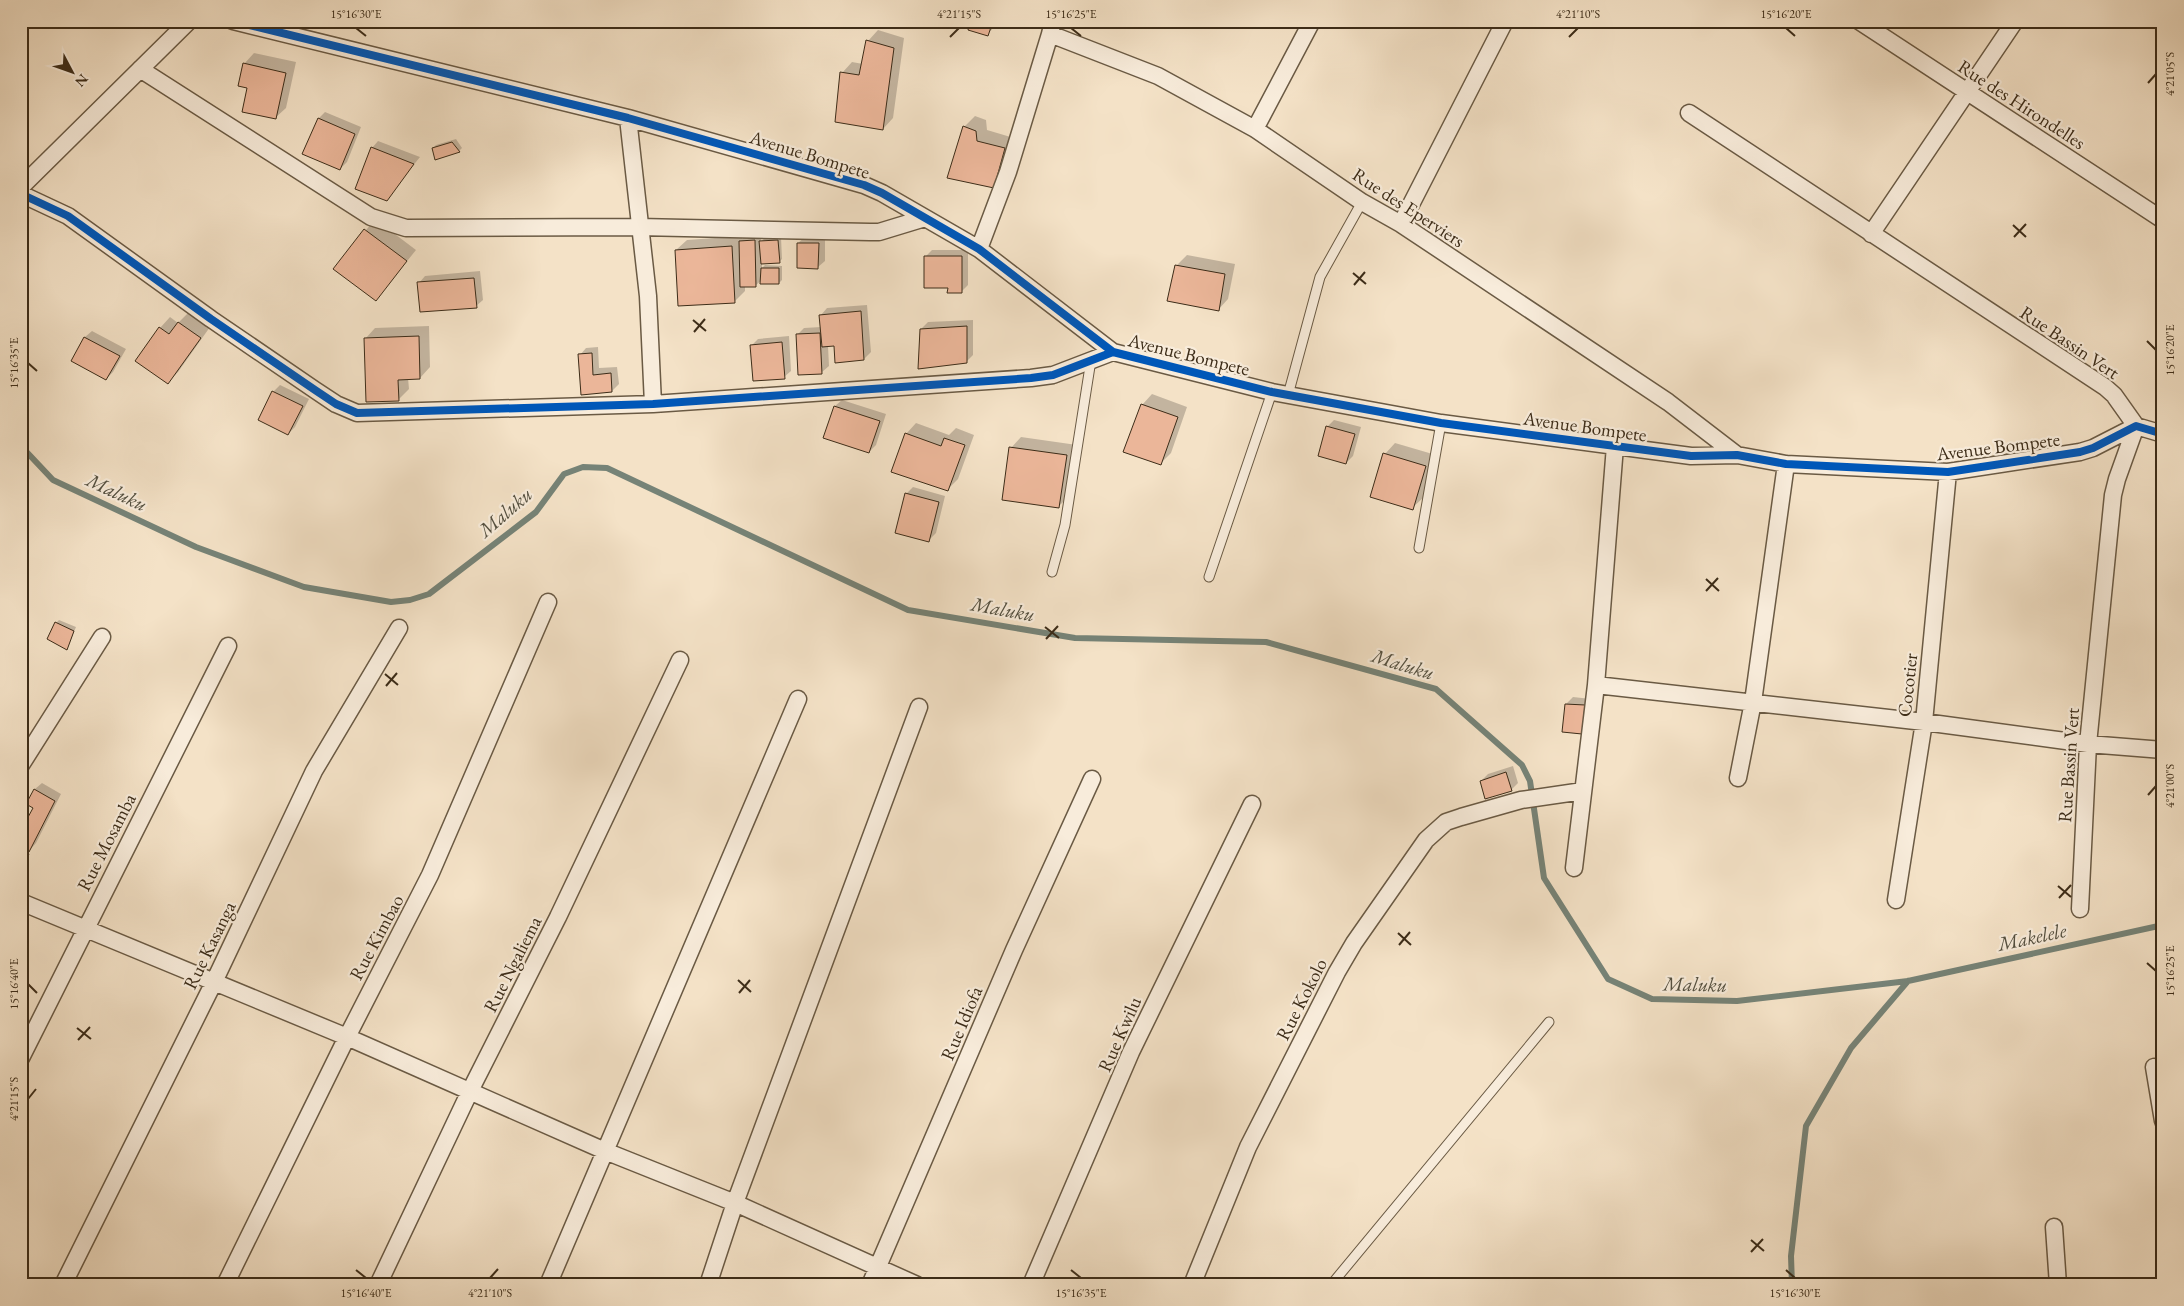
<svg xmlns="http://www.w3.org/2000/svg" width="2184" height="1306" viewBox="0 0 2184 1306" font-family="'EB Garamond',serif">
	<rect width="100%" height="100%" fill="#f4e2c7"/>
	<filter id="stains"><feTurbulence type="fractalNoise" baseFrequency=".004" numOctaves="4"/><feColorMatrix values="0 0 0 0 .2 0 0 0 0 .09 0 0 0 0 .02 0 0 0 .5 -.17"/></filter>
	<radialGradient id="worn" r=".72"><stop offset=".6" stop-color="#630" stop-opacity="0"/><stop offset="1" stop-color="#630" stop-opacity=".3"/></radialGradient>
	<!-- shadow -->
	<path fill="#0003" d="M 972,21 L 999,21 L 988,34 Z
		M 878,30 L 904,38 L 893,118 L 883,129 L 842,73 L 852,62 L 863,64 L 868,41 Z
		M 254,53 L 296,62 L 286,108 L 275,118 L 249,87 L 244,64 Z
		M 325,112 L 361,127 L 347,162 L 340,169 L 319,118 Z
		M 975,116 L 986,120 L 987,130 L 1014,138 L 1004,176 L 993,187 L 964,127 Z
		M 456,139 L 462,148 L 459,151 L 433,148 L 436,145 Z
		M 378,141 L 420,157 L 386,199 L 372,148 Z
		M 375,219 L 416,250 L 376,300 L 335,269 Z
		M 761,234 L 761,241 L 764,239 L 781,237 L 782,259 L 779,262 L 762,263 L 762,268 L 765,265 L 782,266 L 782,280 L 779,283 L 762,280 L 756,285 L 745,286 L 745,291 L 735,301 L 676,250 L 687,240 L 742,236 L 742,239 L 747,235 Z
		M 805,237 L 825,237 L 825,261 L 818,267 L 798,243 Z
		M 932,250 L 968,250 L 968,285 L 961,292 L 949,287 L 925,257 Z
		M 1187,255 L 1235,264 L 1228,299 L 1218,310 L 1176,266 Z
		M 480,271 L 483,300 L 476,306 L 419,283 L 425,276 Z
		M 867,305 L 871,352 L 864,359 L 835,345 L 828,346 L 829,366 L 822,372 L 798,334 L 804,328 L 821,327 L 821,315 L 827,308 Z
		M 189,312 L 210,327 L 178,372 L 168,382 L 160,328 L 170,317 L 178,323 Z
		M 973,320 L 973,355 L 967,361 L 921,329 L 928,322 Z
		M 429,326 L 430,367 L 420,378 L 408,378 L 409,389 L 398,400 L 365,339 L 375,328 Z
		M 92,331 L 126,349 L 113,372 L 106,379 L 72,360 L 85,337 Z
		M 789,336 L 791,371 L 784,377 L 752,345 L 758,339 Z
		M 598,347 L 599,368 L 617,367 L 619,384 L 612,391 L 582,393 L 580,355 L 586,348 Z
		M 280,385 L 309,399 L 295,427 L 288,434 L 273,392 Z
		M 1152,394 L 1187,407 L 1171,453 L 1161,463 L 1142,405 Z
		M 842,400 L 886,414 L 876,445 L 869,452 L 825,437 L 835,406 Z
		M 1334,420 L 1361,427 L 1353,456 L 1346,463 L 1327,427 Z
		M 916,423 L 949,435 L 956,428 L 974,435 L 958,479 L 948,489 L 906,434 Z
		M 1021,437 L 1077,445 L 1069,496 L 1059,506 L 1011,448 Z
		M 1395,443 L 1436,455 L 1423,498 L 1412,508 L 1385,454 Z
		M 913,487 L 945,496 L 936,533 L 929,540 L 906,494 Z
		M 59,620 L 76,627 L 67,649 L 56,623 Z
		M 1573,697 L 1591,699 L 1582,733 L 1566,704 Z
		M 1513,766 L 1518,783 L 1511,790 L 1481,781 L 1488,774 Z
		M 42,783 L 61,794 L 36,843 L 30,850 L 21,869 L 21,833 L 35,808 L 28,803 L 35,789 Z"/>
	<g fill="none" stroke-linecap="round" stroke-linejoin="round">
		<!-- stream -->
		<path stroke="#768377" stroke-width="6" d="M 21,446 L 53,480 L 196,547 L 304,587 L 391,602 L 410,600 L 429,594 L 536,512 L 564,474 L 583,467 L 607,468 L 908,610 L 1075,638 L 1266,642 L 1436,689 L 1522,765 L 1530,781 L 1544,878 L 1608,979 L 1652,999 L 1737,1001 L 1908,981 L 2163,925
			M 1792,1285 L 1791,1256 L 1806,1126 L 1851,1048 L 1908,981"/>
	</g>
	<!-- building -->
	<path fill="#ebb699" stroke="#3c2c18" d="M 970,21 L 993,21 L 988,36 L 968,30 Z
		M 866,40 L 894,48 L 883,130 L 835,122 L 840,72 L 859,75 Z
		M 243,63 L 286,73 L 276,119 L 242,112 L 247,88 L 238,86 Z
		M 318,118 L 355,134 L 340,170 L 302,154 Z
		M 963,126 L 976,131 L 977,141 L 1005,148 L 994,188 L 947,178 Z
		M 452,142 L 460,152 L 435,160 L 432,148 Z
		M 371,147 L 414,164 L 387,201 L 355,189 Z
		M 364,229 L 407,261 L 376,301 L 333,269 Z
		M 755,240 L 756,287 L 740,287 L 739,241 Z
		M 778,240 L 780,263 L 761,264 L 759,241 Z
		M 797,243 L 819,243 L 818,269 L 797,268 Z
		M 732,246 L 735,303 L 678,306 L 675,250 Z
		M 924,256 L 962,256 L 962,293 L 947,293 L 948,288 L 924,288 Z
		M 1175,265 L 1225,274 L 1219,311 L 1167,301 Z
		M 761,268 L 779,268 L 779,284 L 760,284 Z
		M 474,278 L 477,308 L 420,312 L 417,282 Z
		M 861,311 L 864,360 L 835,363 L 834,346 L 822,347 L 819,315 Z
		M 178,322 L 201,338 L 168,384 L 135,361 L 159,327 L 169,334 Z
		M 967,326 L 967,363 L 918,369 L 920,329 Z
		M 820,333 L 822,374 L 798,375 L 796,334 Z
		M 419,336 L 420,379 L 398,380 L 399,401 L 366,402 L 364,338 Z
		M 84,337 L 120,356 L 106,380 L 71,361 Z
		M 782,342 L 785,379 L 753,381 L 750,345 Z
		M 592,353 L 593,375 L 611,373 L 612,392 L 581,395 L 578,354 Z
		M 272,391 L 303,406 L 288,435 L 258,420 Z
		M 1141,404 L 1178,417 L 1161,465 L 1123,452 Z
		M 834,406 L 880,421 L 869,453 L 823,438 Z
		M 1326,426 L 1355,434 L 1346,464 L 1318,456 Z
		M 905,433 L 941,446 L 944,438 L 965,445 L 948,491 L 891,472 Z
		M 1009,447 L 1067,455 L 1059,508 L 1002,500 Z
		M 1383,453 L 1426,466 L 1413,510 L 1370,497 Z
		M 905,493 L 939,502 L 929,542 L 895,533 Z
		M 55,622 L 74,631 L 67,650 L 47,639 Z
		M 1565,704 L 1585,705 L 1582,734 L 1562,732 Z
		M 1506,772 L 1512,791 L 1485,799 L 1480,781 Z
		M 34,789 L 55,801 L 29,852 L 21,847 L 21,830 L 33,808 L 26,804 Z
		M 21,850 L 29,854 L 21,868 Z"/>
	<g fill="none" stroke-linecap="round" stroke-linejoin="round">
		<defs>
			<path id="lane" d="M 1288,395 L 1320,277 L 1362,202
				M 1419,548 L 1441,423
				M 1052,572 L 1065,525 L 1091,360
				M 1209,577 L 1272,392
				M 1331,1285 L 1549,1022"/>
			<path id="street" d="M 233,21 L 628,118 L 864,185 L 882,193 L 979,249 L 1113,352 L 1272,392 L 1441,423 L 1691,456 L 1737,455 L 1786,464 L 1948,472 L 2080,452 L 2093,448 L 2136,426 L 2163,434
				M 1053,21 L 1050,34 L 1158,76 L 1255,129 L 1362,202 L 1401,224 L 1668,402 L 1737,455
				M 1859,21 L 2163,220
				M 140,69 L 371,217 L 406,228 L 639,227 L 870,232 L 879,232 L 925,218
				M 1689,113 L 2105,387 L 2114,395 L 2136,426 L 2117,479 L 2113,495 L 2088,744 L 2080,909
				M 628,118 L 648,296 L 653,404
				M 1255,129 L 1312,21
				M 21,187 L 189,21
				M 21,194 L 68,216 L 211,319 L 315,390 L 336,404 L 357,413 L 653,404 L 1031,378 L 1053,375 L 1113,352
				M 1401,224 L 1505,21
				M 1871,234 L 2015,21
				M 979,249 L 1008,172 L 1050,34
				M 1596,685 L 1924,722 L 2088,744 L 2163,750
				M 21,765 L 102,637
				M 1738,778 L 1753,702 L 1786,464
				M 1574,868 L 1596,685 L 1615,446
				M 1896,900 L 1924,722 L 1948,472
				M 21,902 L 347,1037 L 605,1151 L 735,1203 L 917,1285
				M 21,1058 L 228,646
				M 2154,1067 L 2163,1121
				M 2054,1227 L 2058,1285
				M 63,1285 L 214,982 L 314,771 L 399,628
				M 225,1285 L 347,1037 L 430,875 L 548,602
				M 378,1285 L 470,1091 L 558,917 L 680,660
				M 548,1285 L 798,699
				M 708,1285 L 735,1203 L 919,707
				M 870,1285 L 1014,950 L 1092,779
				M 1031,1285 L 1131,1052 L 1252,804
				M 1192,1285 L 1248,1147 L 1337,972 L 1354,943 L 1426,840 L 1446,822 L 1461,817 L 1521,800 L 1583,791"/>
		</defs>
		<!-- lane casing -->
		<use href="#lane" stroke="#6a5a44" stroke-width="11"/>
		<!-- street casing -->
		<use href="#street" stroke="#6a5a44" stroke-width="19"/>
		<!-- lane -->
		<use href="#lane" stroke="#f8ecdb" stroke-width="9"/>
		<!-- street -->
		<use href="#street" stroke="#f8ecdb" stroke-width="16"/>
		<defs>
			<path id="cycleway" d="M 233,21 L 628,118 L 864,185 L 882,193 L 979,249 L 1113,352 L 1272,392 L 1441,423 L 1691,456 L 1737,455 L 1786,464 L 1948,472 L 2080,452 L 2093,448 L 2136,426 L 2163,434
				M 21,194 L 68,216 L 211,319 L 315,390 L 336,404 L 357,413 L 653,404 L 1031,378 L 1053,375 L 1113,352"/>
		</defs>
		<!-- cycleway casing -->
		<use href="#cycleway" stroke="#f8ecdb" stroke-width="11"/>
		<!-- cycleway -->
		<use href="#cycleway" stroke="#0057b8" stroke-width="8"/>
	</g>
	<!-- ticks -->
	<path fill="none" stroke="#3c2c18" stroke-width="2" d="M 356,28 L 366,36M 1071,28 L 1081,36M 1786,28 L 1795,36M 950,37 L 959,28M 1569,37 L 1578,28M 2148,83 L 2156,74M 2013,225 L 2026,237M 2014,237 L 2026,224M 1353,273 L 1366,284M 1354,285 L 1365,272M 693,320 L 706,331M 694,332 L 705,319M 2147,341 L 2156,350M 28,363 L 37,371M 1706,579 L 1719,591M 1706,591 L 1718,578M 1045,627 L 1059,638M 1046,639 L 1058,626M 385,674 L 398,685M 386,686 L 397,673M 2148,795 L 2156,786M 2058,886 L 2071,897M 2059,898 L 2071,885M 1398,933 L 1411,945M 1399,945 L 1410,932M 2147,963 L 2156,971M 738,980 L 751,992M 28,984 L 37,993M 739,993 L 750,980M 77,1028 L 91,1039M 78,1040 L 90,1027M 28,1099 L 36,1089M 1751,1240 L 1764,1251M 1751,1252 L 1763,1239M 356,1270 L 366,1278M 1071,1270 L 1081,1278M 1786,1270 L 1795,1278M 490,1278 L 498,1269"/>
	<g text-anchor="middle" stroke-width="4.5" stroke-linejoin="round" paint-order="stroke">
		<!-- street labels -->
		<g font-size="19" fill="#3c2c18" stroke="#f8ecdb">
			<text transform="translate(2022 104) rotate(33)" y="7">Rue des Hirondelles</text>
			<text transform="translate(810 154) rotate(17)" y="7">Avenue Bompete</text>
			<text transform="translate(1409 207) rotate(33)" y="7">Rue des Eperviers</text>
			<text transform="translate(2070 342) rotate(34)" y="7">Rue Bassin Vert</text>
			<text transform="translate(1189 354) rotate(14)" y="7">Avenue Bompete</text>
			<text transform="translate(1585 426) rotate(8)" y="7">Avenue Bompete</text>
			<text transform="translate(1998 446) rotate(-7)" y="7">Avenue Bompete</text>
			<text transform="translate(1907 685) rotate(-84)" y="7">Cocotier</text>
			<text transform="translate(2068 765) rotate(-86)" y="7">Rue Bassin Vert</text>
			<text transform="translate(106 842) rotate(-63)" y="7">Rue Mosamba</text>
			<text transform="translate(376 937) rotate(-62)" y="7">Rue Kimbao</text>
			<text transform="translate(209 945) rotate(-64)" y="7">Rue Kasanga</text>
			<text transform="translate(512 964) rotate(-63)" y="7">Rue Ngaliema</text>
			<text transform="translate(1301 999) rotate(-63)" y="7">Rue Kokolo</text>
			<text transform="translate(961 1023) rotate(-67)" y="7">Rue Idiofa</text>
			<text transform="translate(1119 1034) rotate(-66)" y="7">Rue Kwilu</text>
		</g>
		<!-- water labels -->
		<g font-size="20" font-style="italic" fill="#545040" stroke="#f8ecdb">
			<text transform="translate(117 492) rotate(25)" y="7">Maluku</text>
			<text transform="translate(505 512) rotate(-41)" y="7">Maluku</text>
			<text transform="translate(1003 609) rotate(10)" y="7">Maluku</text>
			<text transform="translate(1403 664) rotate(17)" y="7">Maluku</text>
			<text transform="translate(2032 937) rotate(-12)" y="7">Makelele</text>
			<text transform="translate(1695 984) rotate(1)" y="7">Maluku</text>
		</g>
	</g>
	<!-- margin -->
	<rect width="2184" height="1306" fill="none" stroke="#f4e2c7" stroke-width="55"/>
	<!-- north arrow -->
	<g transform="translate(72 72) rotate(131)" stroke="#f8ecdb" stroke-width="4" paint-order="stroke">
	<path d="M0-4L9 19L0 12L-9 19Z" fill="#3c2c18"/>
	<text y="-8" font-size="14" font-weight="bold" text-anchor="middle" fill="#3c2c18">N</text>
	</g>
	<rect x="28" y="28" width="2128" height="1250" fill="none" stroke="#3c2c18" stroke-width="2"/>
	<g font-size="12" text-anchor="middle" fill="#3c2c18">
		<text x="356" y="18">15°16'30"E</text>
		<text x="959" y="18">4°21'15"S</text>
		<text x="1071" y="18">15°16'25"E</text>
		<text x="1578" y="18">4°21'10"S</text>
		<text x="1786" y="18">15°16'20"E</text>
		<text transform="translate(2170 74) rotate(-90)" y="4">4°21'05"S</text>
		<text transform="translate(2170 350) rotate(-90)" y="4">15°16'20"E</text>
		<text transform="translate(14 363) rotate(-90)" y="4">15°16'35"E</text>
		<text transform="translate(2170 786) rotate(-90)" y="4">4°21'00"S</text>
		<text transform="translate(2170 971) rotate(-90)" y="4">15°16'25"E</text>
		<text transform="translate(14 984) rotate(-90)" y="4">15°16'40"E</text>
		<text transform="translate(14 1099) rotate(-90)" y="4">4°21'15"S</text>
		<text x="366" y="1297">15°16'40"E</text>
		<text x="490" y="1297">4°21'10"S</text>
		<text x="1081" y="1297">15°16'35"E</text>
		<text x="1795" y="1297">15°16'30"E</text>
	</g>
	<rect width="100%" height="100%" filter="url(#stains)"/>
	<rect width="100%" height="100%" fill="url(#worn)"/>
</svg>
